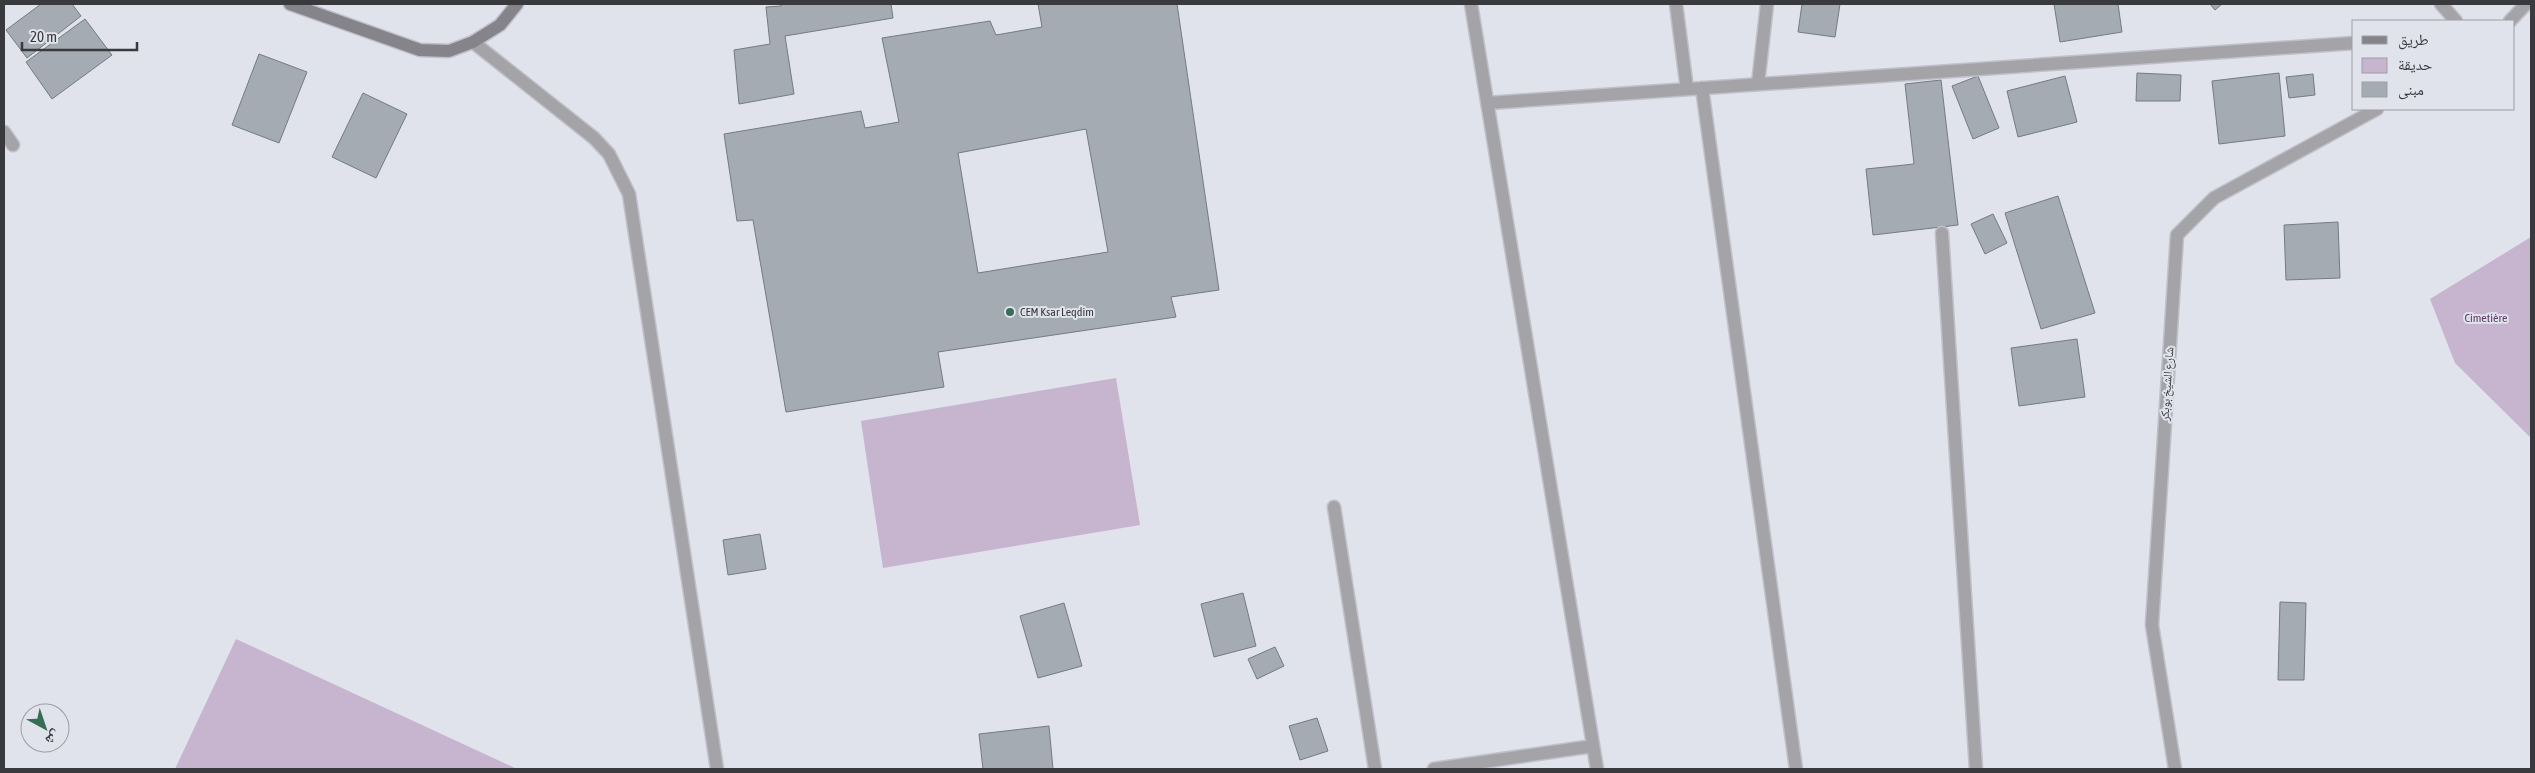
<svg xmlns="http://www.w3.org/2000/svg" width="2535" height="773" viewBox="0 0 2535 773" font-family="'Asap Condensed','Noto Naskh Arabic',sans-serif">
	<rect width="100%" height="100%" fill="#e0e2ec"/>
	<!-- green -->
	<path fill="#c7b4ce" d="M 2531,237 L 2531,438 L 2455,363 L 2430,299 Z
		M 1116,378 L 1140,525 L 883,568 L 861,421 Z
		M 236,639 L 517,769 L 175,769 Z"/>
	<!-- building -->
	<path fill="#a4abb2" stroke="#747b82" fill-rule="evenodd" d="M 41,4 L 72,4 L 81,16 L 27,58 L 6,30 Z
		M 781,4 L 891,4 L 893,18 L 785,36 L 794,94 L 739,104 L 734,50 L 770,44 L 766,7 L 781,6 Z
		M 1038,4 L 1177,4 L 1219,290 L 1171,297 L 1176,317 L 938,352 L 944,387 L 786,412 L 753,220 L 737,221 L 724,134 L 861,111 L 865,128 L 899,122 L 882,38 L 990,21 L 996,35 L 1042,27 ZM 1086,129 L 1108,252 L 978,273 L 958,153 Z
		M 1802,4 L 1840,4 L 1835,37 L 1798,32 Z
		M 2054,4 L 2118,4 L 2122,32 L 2060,42 Z
		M 2210,4 L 2222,4 L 2215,10 Z
		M 85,19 L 112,55 L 52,99 L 26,62 Z
		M 259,54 L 307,72 L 279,143 L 232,125 Z
		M 2137,73 L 2181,75 L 2180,101 L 2136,101 Z
		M 2279,73 L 2285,136 L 2219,144 L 2212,81 Z
		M 2313,74 L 2315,95 L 2289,98 L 2286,77 Z
		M 1978,76 L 1999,128 L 1973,139 L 1952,86 Z
		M 2065,76 L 2077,122 L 2018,137 L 2007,91 Z
		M 1941,80 L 1958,225 L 1873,235 L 1866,169 L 1914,164 L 1905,84 Z
		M 363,93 L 407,114 L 376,178 L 332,157 Z
		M 2058,196 L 2095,313 L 2041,329 L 2005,213 Z
		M 1993,214 L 2007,243 L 1985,254 L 1971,224 Z
		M 2338,222 L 2340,278 L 2286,280 L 2284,225 Z
		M 2077,339 L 2085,397 L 2019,406 L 2011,348 Z
		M 760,534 L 766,569 L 728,575 L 723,540 Z
		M 1243,593 L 1256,646 L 1214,657 L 1201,604 Z
		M 2280,602 L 2306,603 L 2304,680 L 2278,680 Z
		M 1064,603 L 1082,666 L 1038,678 L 1020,616 Z
		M 1275,647 L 1284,666 L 1257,679 L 1248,659 Z
		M 1317,718 L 1328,751 L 1300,760 L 1289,726 Z
		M 1049,726 L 1053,769 L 983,769 L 979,734 Z"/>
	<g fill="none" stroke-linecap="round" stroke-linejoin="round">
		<defs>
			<path id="street" d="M 1471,4 L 1597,769
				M 1676,4 L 1687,89
				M 2441,4 L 2456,21
				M 2510,21 L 2526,4
				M 473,42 L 594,138 L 609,154 L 629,194 L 717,769
				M 1758,84 L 1767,4
				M 1702,88 L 1796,769
				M 1488,103 L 2354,43
				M 4,132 L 13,145
				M 1942,233 L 1976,769
				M 1334,507 L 1375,769
				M 1434,769 L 1593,746
				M 2175,769 L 2152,625 L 2177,235 L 2214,198 L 2377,109"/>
			<path id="secondary" d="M 290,4 L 420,50 L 449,51 L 473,42 L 500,25 L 517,4"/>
		</defs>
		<!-- street casing -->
		<use href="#street" stroke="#bfc0c9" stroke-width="15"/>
		<!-- secondary casing -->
		<use href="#secondary" stroke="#bfc0c9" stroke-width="15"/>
		<!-- street -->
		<use href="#street" stroke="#a4a3a7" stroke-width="12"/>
		<!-- secondary -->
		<use href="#secondary" stroke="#85848a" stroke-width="12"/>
	</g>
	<!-- markers -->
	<circle fill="#356d55" stroke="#e0e2ec" stroke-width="2" cx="1010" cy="312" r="5"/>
	<g text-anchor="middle" stroke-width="4" stroke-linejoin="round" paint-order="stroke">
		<!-- poi labels -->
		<g font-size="12" fill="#393a3e" stroke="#e0e2ec" text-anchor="start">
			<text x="1020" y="316">CEM Ksar Leqdim</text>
		</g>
		<!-- park labels -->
		<g font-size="12" fill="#5e3a6a" stroke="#e0e2ec">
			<text x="2486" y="322">Cimetière</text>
		</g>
		<!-- street labels -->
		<g font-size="12" fill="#393a3e" stroke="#e0e2ec">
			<text transform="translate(2167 384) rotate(-86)" y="4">شارع الشيخ بوبكر</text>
		</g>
	</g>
	<!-- border -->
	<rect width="2535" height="773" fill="none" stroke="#393a3e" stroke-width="10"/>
	<!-- legend -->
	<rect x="2352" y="20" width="162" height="90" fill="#e0e2ec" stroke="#9d9fa6"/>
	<rect x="2362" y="36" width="25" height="8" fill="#85848a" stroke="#9d9fa6"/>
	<text x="2398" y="45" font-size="15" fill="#393a3e">طريق</text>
	<rect x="2362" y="58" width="25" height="15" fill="#c7b4ce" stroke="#9d9fa6"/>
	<text x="2398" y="70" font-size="15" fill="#393a3e">حديقة</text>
	<rect x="2362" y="82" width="25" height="15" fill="#a4abb2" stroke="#9d9fa6"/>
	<text x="2398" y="95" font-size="15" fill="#393a3e">مبنى</text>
	<!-- north arrow -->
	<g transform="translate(45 728) rotate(140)"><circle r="24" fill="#e0e2ec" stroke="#9d9fa6"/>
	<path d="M0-4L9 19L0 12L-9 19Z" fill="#356d55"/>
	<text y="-8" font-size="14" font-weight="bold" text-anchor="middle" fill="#393a3e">ش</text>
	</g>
	<!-- scale -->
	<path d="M22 42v8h115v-8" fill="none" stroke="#393a3e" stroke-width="2.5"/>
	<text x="30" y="42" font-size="15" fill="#393a3e" stroke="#e0e2ec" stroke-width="4" paint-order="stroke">20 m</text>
</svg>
